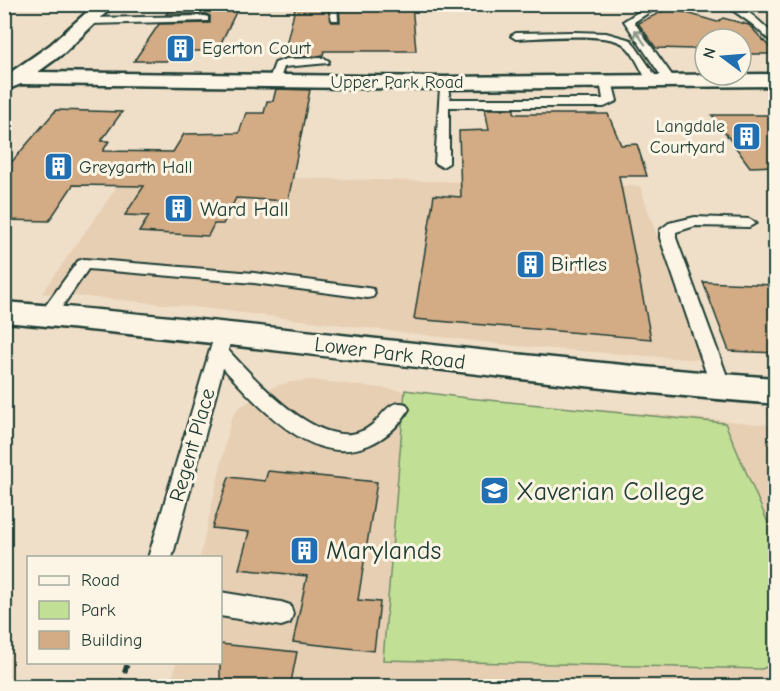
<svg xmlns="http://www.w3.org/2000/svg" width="780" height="691" viewBox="0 0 780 691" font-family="'Comic Neue',sans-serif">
	<rect width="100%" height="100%" fill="#f0dfc8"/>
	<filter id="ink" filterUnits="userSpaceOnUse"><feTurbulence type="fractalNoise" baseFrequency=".0167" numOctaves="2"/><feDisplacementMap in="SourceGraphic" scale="12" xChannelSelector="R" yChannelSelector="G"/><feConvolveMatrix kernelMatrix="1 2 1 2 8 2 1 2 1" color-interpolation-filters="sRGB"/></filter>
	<g filter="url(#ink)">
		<!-- built -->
		<path fill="#e7cfb4" d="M 126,174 L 640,186 L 699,360 L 515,346 L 185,306 L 42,293 Z
			M 312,380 L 467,398 L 775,425 L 775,686 L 170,686 L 176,663 L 220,662 L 220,558 L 200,557 L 231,419 L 238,408 L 273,387 L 290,382 Z"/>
		<!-- green -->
		<path fill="#c2df96" stroke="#708e65" stroke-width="1.5" d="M 405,390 L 467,398 L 725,423 L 775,539 L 775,663 L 762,669 L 383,660 Z
			M 308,680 L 496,686 L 307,686 Z"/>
		<!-- building -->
		<path fill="#d3ab84" stroke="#1f3d34" stroke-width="1.5" d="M 173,4 L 240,4 L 217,51 L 191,51 L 169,57 L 167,61 L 134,61 L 159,24 L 210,23 L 210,16 L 206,14 L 166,14 Z
			M 296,4 L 326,4 L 332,22 L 340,22 L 339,4 L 412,4 L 416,51 L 324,51 L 323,55 L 317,56 L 283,58 Z
			M 670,8 L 717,22 L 723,18 L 749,25 L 776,54 L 741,54 L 741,39 L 705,39 L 705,46 L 699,44 L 693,49 L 656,48 L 638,23 Z
			M 276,89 L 310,90 L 288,201 L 236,198 L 223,224 L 214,224 L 208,236 L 139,232 L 149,216 L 125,215 L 144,186 L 73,185 L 49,221 L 4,220 L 4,171 L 56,110 L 122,112 L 101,141 L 109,141 L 103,151 L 173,152 L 184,134 L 239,133 L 246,113 L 264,113 L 267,101 L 273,101 Z
			M 485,109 L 514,109 L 514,114 L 608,114 L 621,145 L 637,144 L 647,176 L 619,176 L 651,339 L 414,319 L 434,195 L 461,197 L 459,131 L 489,130 Z
			M 712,115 L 776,115 L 776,166 L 750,167 Z
			M 703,282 L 776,285 L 776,353 L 729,351 Z
			M 268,471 L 377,482 L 358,600 L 380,602 L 374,651 L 293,642 L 307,576 L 239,569 L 249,532 L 212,528 L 229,477 L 265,481 Z
			M 220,644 L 297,652 L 290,687 L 220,687 Z"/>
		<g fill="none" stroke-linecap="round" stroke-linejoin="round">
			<defs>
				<path id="service" d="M 328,4 L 337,4 L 338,20 L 332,20 Z
					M 651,4 L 662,4 L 634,22 L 676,81 L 674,83 L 666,83 L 624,21 Z
					M 724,4 C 745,4 761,23 776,37 L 776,46 L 752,24 Z
					M 205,16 L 208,17 L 208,21 L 89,24 L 84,21 L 89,18 Z
					M 574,32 L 606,33 L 631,40 L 659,81 L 653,84 L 649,83 C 641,72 635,52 623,44 C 605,32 539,38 516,39 L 511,36 L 516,33 Z
					M 324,58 L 329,61 L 328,63 L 284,67 L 278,84 L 270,84 L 268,82 L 275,63 L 286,59 Z
					M 606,78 L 612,81 L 617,101 L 604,107 L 449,107 L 449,163 L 442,167 L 435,163 L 440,88 L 448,88 L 450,99 L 603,99 L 600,81 Z
					M 695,217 L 749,219 L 756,223 L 749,227 L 695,226 L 676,232 L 676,238 L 731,387 L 728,392 L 721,394 L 714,392 L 711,387 L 660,238 L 660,230 L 669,223 Z
					M 84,259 L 254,273 L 367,288 L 373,289 L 375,293 L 373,297 L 367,298 L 254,283 L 88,269 L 53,320 L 41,320 L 38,316 L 41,312 L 78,261 Z
					M 224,327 L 230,329 L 233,333 L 228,350 C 257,381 328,463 373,424 C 384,414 390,399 406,404 L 409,409 C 400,425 385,438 369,445 C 312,469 258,405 223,368 L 172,558 L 148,558 L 215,333 L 218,329 Z
					M 220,592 L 281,602 L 290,605 L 293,614 L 290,623 L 281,626 L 220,616 Z"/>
				<path id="minor" d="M 96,4 L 115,4 L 64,53 L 38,72 L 444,77 L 776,74 L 776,86 L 444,89 L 21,84 L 11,88 L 4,87 L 4,77 L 50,45 Z
					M 4,302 C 262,322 518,359 776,378 L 776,404 C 518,384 262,344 4,322 Z"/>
			</defs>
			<!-- service casing -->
			<use href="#service" stroke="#1f3d34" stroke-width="4"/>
			<!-- minor casing -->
			<use href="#minor" stroke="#1f3d34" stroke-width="5"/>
			<!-- path -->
			<path stroke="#1f3d34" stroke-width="5" stroke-dasharray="8 6" stroke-linecap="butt" d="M 120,686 L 128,662"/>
			<!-- service -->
			<use href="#service" fill="#fcf5e5" fill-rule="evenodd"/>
			<!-- minor -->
			<use href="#minor" fill="#fcf5e5" fill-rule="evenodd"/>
		</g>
		<!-- one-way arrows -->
		<defs><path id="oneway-shaft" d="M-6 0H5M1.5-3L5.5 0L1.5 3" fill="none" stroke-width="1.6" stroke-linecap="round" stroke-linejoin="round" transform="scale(1.5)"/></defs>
		<use stroke="#8e998c" href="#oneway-shaft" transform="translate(640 37) rotate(-125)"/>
	</g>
	<!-- icons -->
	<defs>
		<symbol id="building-square" viewBox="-11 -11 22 22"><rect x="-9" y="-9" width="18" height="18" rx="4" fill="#1f6fb2" stroke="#fcf5e5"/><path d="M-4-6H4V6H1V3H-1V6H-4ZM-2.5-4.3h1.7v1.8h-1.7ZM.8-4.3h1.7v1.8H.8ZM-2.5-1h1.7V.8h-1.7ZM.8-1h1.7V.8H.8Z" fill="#fff"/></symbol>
		<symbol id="university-square" viewBox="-11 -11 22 22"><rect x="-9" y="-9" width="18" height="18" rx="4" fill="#1f6fb2" stroke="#fcf5e5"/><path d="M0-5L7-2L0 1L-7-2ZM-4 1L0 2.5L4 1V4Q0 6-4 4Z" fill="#fff"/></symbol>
	</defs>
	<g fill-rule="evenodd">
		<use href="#building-square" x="164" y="32" width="33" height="33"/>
		<use href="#building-square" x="730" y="120" width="33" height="33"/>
		<use href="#building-square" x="42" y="150" width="33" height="33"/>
		<use href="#building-square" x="162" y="192" width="33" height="33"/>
		<use href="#building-square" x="514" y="248" width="33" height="33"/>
		<use href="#university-square" x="478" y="474" width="33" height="33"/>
		<use href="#building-square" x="288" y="534" width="33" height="33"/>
	</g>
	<g text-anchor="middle" stroke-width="6" stroke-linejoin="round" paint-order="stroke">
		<!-- far-poi labels -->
		<g font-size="18" fill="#1f3d34" stroke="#fcf5e5" text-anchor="start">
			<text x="202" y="54">Egerton Court</text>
			<text x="725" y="132" text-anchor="end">Langdale<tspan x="725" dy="21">Courtyard</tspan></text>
			<text x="79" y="173">Greygarth Hall</text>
		</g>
		<!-- far-street labels -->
		<g font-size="18" fill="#1f3d34" stroke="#fcf5e5">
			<text x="397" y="88">Upper Park Road</text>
		</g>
		<!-- poi labels -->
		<g font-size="21" fill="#1f3d34" stroke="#fcf5e5" text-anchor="start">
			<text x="200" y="216">Ward Hall</text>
			<text x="551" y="271">Birtles</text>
		</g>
		<!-- street labels -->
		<g font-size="21" fill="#1f3d34" stroke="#fcf5e5">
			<text transform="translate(390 353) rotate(7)" y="7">Lower Park Road</text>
			<text transform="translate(192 445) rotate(-74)" y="7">Regent Place</text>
		</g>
		<!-- near-poi labels -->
		<g font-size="26" fill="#1f3d34" stroke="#fcf5e5" text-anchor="start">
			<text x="516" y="500">Xaverian College</text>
			<text x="326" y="559">Marylands</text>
		</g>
	</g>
	<!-- margin -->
	<rect width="780" height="691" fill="none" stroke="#fcf5e5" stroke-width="24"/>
	<rect x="12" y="12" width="756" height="667" fill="none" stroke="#1f3d34" stroke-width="2" filter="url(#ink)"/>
	<!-- legend -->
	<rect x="27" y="556" width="195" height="108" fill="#fcf5e5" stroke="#a4ab9e" stroke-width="1.5"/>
	<rect x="39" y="576" width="30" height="9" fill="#fcf5e5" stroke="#a4ab9e" stroke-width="1.5"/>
	<text x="81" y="586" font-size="18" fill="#1f3d34">Road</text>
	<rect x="39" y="601" width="30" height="18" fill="#c2df96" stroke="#a4ab9e" stroke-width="1.5"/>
	<text x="81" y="616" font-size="18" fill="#1f3d34">Park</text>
	<rect x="39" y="631" width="30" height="18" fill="#d3ab84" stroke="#a4ab9e" stroke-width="1.5"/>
	<text x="81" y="646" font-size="18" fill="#1f3d34">Building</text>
	<!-- north arrow -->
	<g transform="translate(723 57) rotate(286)"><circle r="28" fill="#fcf5e5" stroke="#a4ab9e" stroke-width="1.5"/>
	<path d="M0-4.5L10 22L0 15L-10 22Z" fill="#1f6fb2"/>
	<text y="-9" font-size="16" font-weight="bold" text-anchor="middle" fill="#1f3d34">N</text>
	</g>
</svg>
